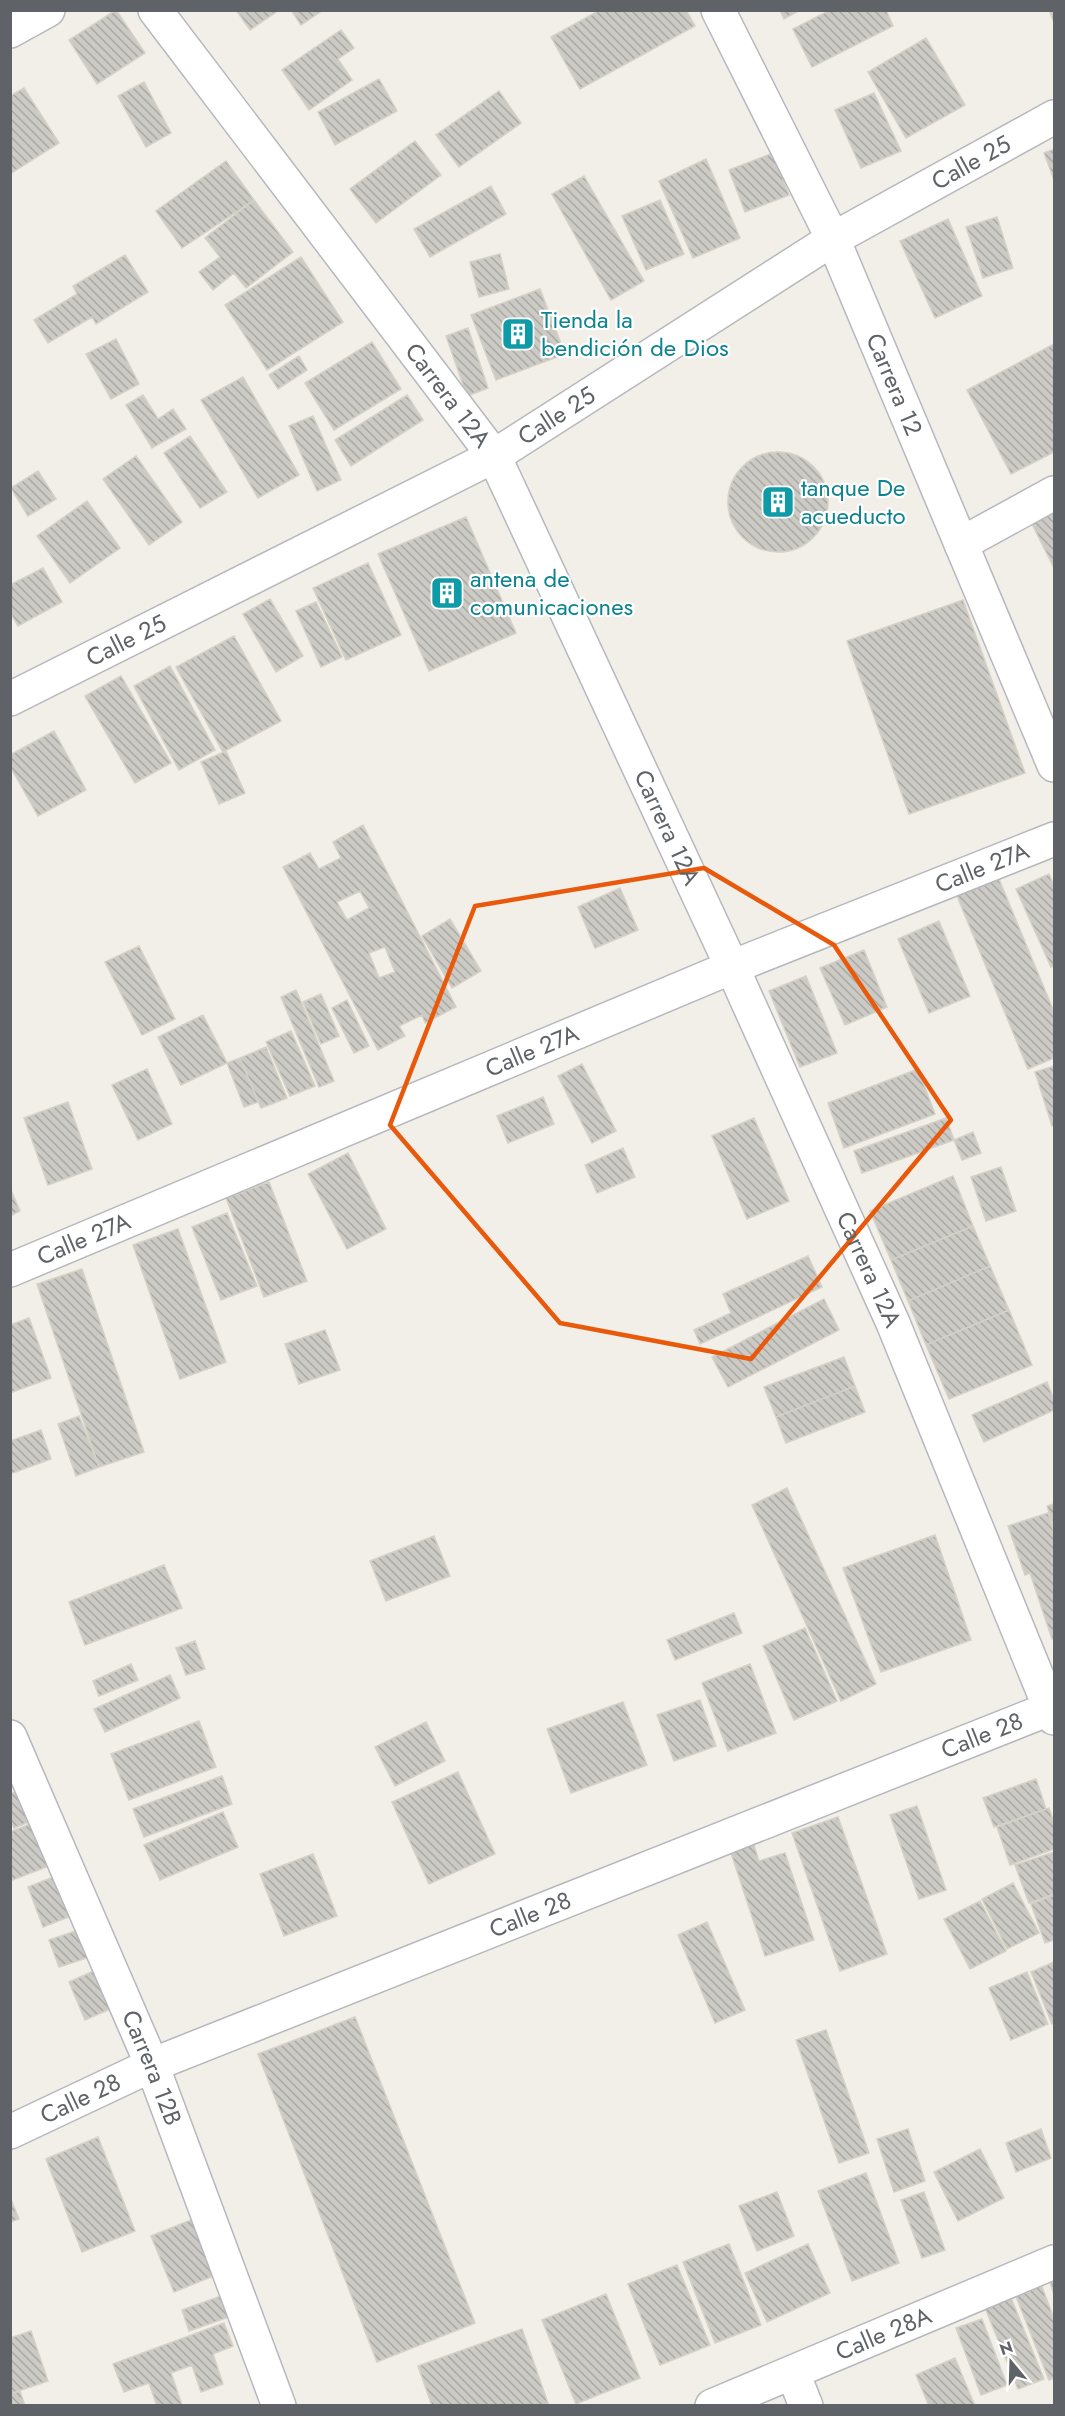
<svg xmlns="http://www.w3.org/2000/svg" width="1065" height="2416" viewBox="0 0 1065 2416" font-family="Jost,sans-serif">
	<defs>
		<pattern id="building-back-hatch" width="6" height="6" patternUnits="userSpaceOnUse" patternTransform="scale(1.5)"><rect width="6" height="6" fill="#cccac5"/><path d="M-1 5l2 2M0 0l6 6M5-1l2 2" fill="none" stroke="#a9a8a4"/></pattern>
	</defs>
	<rect width="100%" height="100%" fill="#f1efe8"/>
	<!-- building -->
	<path fill="url(#building-back-hatch)" stroke="#d6d1c6" stroke-width="1.5" fill-rule="evenodd" d="M 116,10 L 145,53 L 97,84 L 69,40 Z
		M 236,10 L 279,10 L 250,30 Z
		M 291,10 L 323,10 L 301,25 Z
		M 600,10 L 686,10 L 695,26 L 580,89 L 551,37 Z
		M 780,10 L 800,10 L 784,19 Z
		M 830,10 L 886,10 L 893,26 L 812,67 L 793,29 Z
		M 1049,10 L 1054,10 L 1054,19 L 1053,20 Z
		M 341,30 L 354,48 L 338,59 L 352,80 L 309,110 L 282,70 Z
		M 926,38 L 965,105 L 906,138 L 868,72 Z
		M 379,79 L 397,111 L 335,145 L 318,112 Z
		M 144,82 L 171,133 L 146,147 L 118,96 Z
		M 24,88 L 59,143 L 10,174 L 10,96 Z
		M 499,91 L 521,123 L 459,167 L 436,135 Z
		M 874,93 L 901,151 L 861,168 L 835,110 Z
		M 415,141 L 441,175 L 376,223 L 350,189 Z
		M 1054,149 L 1054,180 L 1044,153 Z
		M 773,153 L 789,195 L 745,212 L 729,170 Z
		M 706,159 L 740,238 L 693,258 L 659,181 Z
		M 226,161 L 254,200 L 182,248 L 156,211 Z
		M 584,176 L 644,281 L 611,300 L 552,194 Z
		M 491,186 L 506,214 L 430,257 L 414,229 Z
		M 254,200 L 293,252 L 246,288 L 234,273 L 213,290 L 199,272 L 220,257 L 205,238 Z
		M 660,200 L 684,254 L 646,270 L 622,216 Z
		M 997,217 L 1013,268 L 983,278 L 966,227 Z
		M 948,219 L 982,296 L 935,318 L 900,241 Z
		M 500,254 L 509,289 L 479,297 L 470,262 Z
		M 125,255 L 148,292 L 96,324 L 92,317 L 48,343 L 34,320 L 77,294 L 73,286 Z
		M 301,257 L 343,322 L 267,370 L 225,305 Z
		M 540,289 L 565,354 L 496,380 L 471,315 Z
		M 468,328 L 488,388 L 467,396 L 446,336 Z
		M 116,339 L 139,384 L 111,399 L 86,354 Z
		M 372,342 L 401,389 L 334,430 L 305,383 Z
		M 1054,344 L 1054,452 L 1011,474 L 967,390 Z
		M 299,356 L 307,370 L 278,389 L 269,375 Z
		M 243,377 L 299,475 L 258,498 L 201,400 Z
		M 143,395 L 158,419 L 173,409 L 186,429 L 152,448 L 126,405 Z
		M 407,395 L 423,420 L 351,466 L 335,440 Z
		M 313,416 L 341,480 L 317,491 L 289,426 Z
		M 190,436 L 227,492 L 200,508 L 164,453 Z
		M728 502a50 50 0 1 1 100 0a50 50 0 1 1-100 0Z
		M 136,456 L 182,522 L 149,545 L 103,479 Z
		M 38,471 L 56,499 L 28,516 L 11,488 Z
		M 1054,498 L 1054,568 L 1026,512 Z
		M 87,501 L 120,548 L 70,583 L 37,536 Z
		M 466,517 L 516,633 L 429,671 L 378,554 Z
		M 368,563 L 401,635 L 346,660 L 313,588 Z
		M 43,568 L 62,602 L 18,626 L 10,612 L 10,585 Z
		M 270,599 L 303,656 L 276,672 L 243,614 Z
		M 963,600 L 1025,773 L 909,814 L 847,641 Z
		M 316,602 L 342,657 L 321,667 L 296,611 Z
		M 234,636 L 281,721 L 223,752 L 176,667 Z
		M 170,666 L 215,750 L 179,770 L 134,686 Z
		M 121,676 L 171,763 L 135,783 L 85,696 Z
		M 54,731 L 86,790 L 38,816 L 10,766 L 10,755 Z
		M 226,751 L 245,793 L 219,804 L 201,762 Z
		M 363,825 L 456,1007 L 425,1023 L 422,1015 L 399,1026 L 405,1036 L 378,1050 L 283,867 L 310,853 L 319,869 L 341,858 L 333,842 ZM 360,891 L 369,908 L 347,920 L 337,902 ZM 385,947 L 395,972 L 379,978 L 369,953 Z
		M 1049,874 L 1054,886 L 1054,966 L 1051,967 L 1016,889 Z
		M 999,879 L 1054,1012 L 1054,1058 L 1028,1069 L 957,896 Z
		M 620,888 L 638,930 L 595,948 L 578,907 Z
		M 450,919 L 481,971 L 452,988 L 422,936 Z
		M 939,921 L 970,996 L 929,1013 L 898,939 Z
		M 139,946 L 175,1019 L 142,1035 L 105,962 Z
		M 864,950 L 887,1007 L 845,1025 L 820,968 Z
		M 806,976 L 837,1053 L 800,1067 L 769,991 Z
		M 296,990 L 334,1081 L 319,1087 L 281,997 Z
		M 321,994 L 339,1036 L 321,1044 L 303,1002 Z
		M 347,1000 L 369,1046 L 354,1053 L 332,1008 Z
		M 203,1015 L 227,1063 L 181,1085 L 158,1037 Z
		M 291,1031 L 315,1086 L 290,1096 L 266,1042 Z
		M 266,1047 L 287,1098 L 261,1108 L 240,1058 Z
		M 240,1058 L 258,1102 L 244,1107 L 227,1063 Z
		M 582,1064 L 616,1131 L 592,1143 L 558,1076 Z
		M 1054,1066 L 1054,1125 L 1052,1126 L 1035,1072 Z
		M 147,1069 L 172,1124 L 138,1140 L 112,1085 Z
		M 918,1069 L 935,1114 L 844,1148 L 828,1103 Z
		M 543,1097 L 554,1124 L 508,1143 L 497,1116 Z
		M 68,1102 L 92,1169 L 48,1185 L 24,1118 Z
		M 754,1118 L 789,1201 L 747,1219 L 712,1136 Z
		M 946,1118 L 954,1140 L 862,1173 L 854,1151 Z
		M 973,1132 L 981,1153 L 962,1160 L 954,1140 Z
		M 623,1148 L 635,1177 L 597,1193 L 585,1165 Z
		M 348,1153 L 386,1229 L 347,1249 L 308,1174 Z
		M 1001,1167 L 1016,1211 L 986,1221 L 971,1177 Z
		M 953,1176 L 973,1226 L 891,1260 L 870,1211 Z
		M 269,1182 L 307,1281 L 264,1297 L 226,1198 Z
		M 10,1188 L 20,1211 L 10,1216 Z
		M 227,1213 L 257,1286 L 221,1300 L 192,1227 Z
		M 973,1226 L 990,1266 L 908,1301 L 891,1260 Z
		M 178,1229 L 226,1362 L 180,1379 L 133,1245 Z
		M 808,1256 L 822,1287 L 700,1344 L 694,1330 L 731,1313 L 723,1294 Z
		M 990,1266 L 1009,1310 L 926,1345 L 908,1301 Z
		M 82,1269 L 144,1452 L 99,1467 L 37,1284 Z
		M 824,1299 L 839,1330 L 728,1387 L 712,1357 Z
		M 1009,1310 L 1032,1365 L 949,1399 L 926,1345 Z
		M 29,1318 L 51,1378 L 10,1393 L 10,1325 Z
		M 325,1330 L 340,1370 L 299,1384 L 285,1344 Z
		M 844,1357 L 855,1386 L 776,1417 L 764,1387 Z
		M 1047,1382 L 1054,1400 L 1054,1410 L 984,1442 L 972,1415 Z
		M 855,1386 L 865,1412 L 786,1443 L 776,1417 Z
		M 79,1416 L 99,1467 L 76,1476 L 58,1424 Z
		M 41,1430 L 51,1459 L 10,1474 L 10,1441 Z
		M 787,1488 L 876,1684 L 841,1701 L 752,1505 Z
		M 1054,1504 L 1054,1527 L 1047,1506 Z
		M 1048,1513 L 1054,1532 L 1054,1638 L 1052,1639 L 1030,1573 L 1025,1575 L 1008,1526 Z
		M 935,1535 L 971,1640 L 881,1672 L 843,1568 Z
		M 434,1536 L 450,1576 L 386,1601 L 370,1561 Z
		M 164,1565 L 182,1608 L 85,1645 L 69,1602 Z
		M 734,1613 L 742,1633 L 675,1660 L 667,1640 Z
		M 805,1628 L 837,1701 L 794,1720 L 763,1646 Z
		M 195,1641 L 205,1669 L 186,1675 L 176,1648 Z
		M 131,1664 L 138,1680 L 99,1696 L 93,1681 Z
		M 750,1664 L 776,1733 L 728,1751 L 702,1683 Z
		M 170,1675 L 180,1698 L 105,1732 L 94,1709 Z
		M 700,1700 L 716,1746 L 674,1761 L 657,1715 Z
		M 623,1702 L 647,1765 L 571,1793 L 547,1729 Z
		M 199,1721 L 216,1767 L 129,1800 L 111,1754 Z
		M 426,1722 L 445,1761 L 395,1786 L 375,1747 Z
		M 458,1772 L 495,1854 L 429,1884 L 392,1802 Z
		M 222,1776 L 232,1804 L 144,1837 L 133,1809 Z
		M 1036,1779 L 1046,1809 L 994,1827 L 983,1798 Z
		M 43,1781 L 56,1811 L 14,1828 L 10,1819 L 10,1794 Z
		M 917,1806 L 946,1890 L 919,1899 L 890,1815 Z
		M 1049,1808 L 1054,1823 L 1054,1849 L 1010,1865 L 997,1827 Z
		M 223,1812 L 238,1847 L 160,1880 L 144,1845 Z
		M 58,1813 L 75,1856 L 10,1881 L 10,1832 Z
		M 838,1817 L 887,1954 L 840,1971 L 792,1833 Z
		M 752,1839 L 759,1861 L 785,1853 L 814,1940 L 765,1956 L 729,1847 Z
		M 1054,1852 L 1054,1894 L 1029,1903 L 1015,1865 Z
		M 313,1854 L 337,1916 L 284,1936 L 260,1874 Z
		M 84,1865 L 99,1905 L 43,1927 L 28,1887 Z
		M 1013,1883 L 1039,1933 L 1007,1949 L 982,1899 Z
		M 1054,1895 L 1054,1940 L 1045,1943 L 1031,1904 Z
		M 980,1901 L 1006,1951 L 970,1969 L 944,1919 Z
		M 105,1921 L 114,1949 L 59,1967 L 49,1940 Z
		M 707,1922 L 745,2010 L 715,2023 L 678,1935 Z
		M 114,1962 L 131,2000 L 85,2020 L 69,1982 Z
		M 1054,1962 L 1054,2023 L 1052,2024 L 1031,1972 Z
		M 1027,1972 L 1048,2024 L 1011,2040 L 989,1988 Z
		M 355,2017 L 475,2323 L 377,2362 L 258,2054 Z
		M 826,2030 L 869,2153 L 839,2163 L 796,2040 Z
		M 908,2129 L 925,2181 L 894,2192 L 877,2139 Z
		M 1041,2129 L 1051,2158 L 1016,2172 L 1006,2143 Z
		M 98,2137 L 135,2231 L 82,2252 L 46,2159 Z
		M 980,2149 L 1004,2198 L 958,2221 L 934,2172 Z
		M 866,2173 L 899,2263 L 852,2281 L 818,2191 Z
		M 777,2192 L 794,2236 L 757,2251 L 739,2206 Z
		M 924,2192 L 945,2250 L 922,2258 L 901,2200 Z
		M 10,2197 L 19,2219 L 10,2222 Z
		M 211,2212 L 233,2268 L 174,2292 L 151,2236 Z
		M 729,2244 L 761,2325 L 715,2343 L 683,2262 Z
		M 808,2244 L 830,2293 L 767,2322 L 745,2273 Z
		M 677,2265 L 710,2345 L 660,2365 L 628,2284 Z
		M 1054,2277 L 1054,2295 L 1049,2279 Z
		M 1041,2284 L 1054,2319 L 1054,2378 L 1049,2380 L 1015,2294 Z
		M 238,2290 L 246,2311 L 189,2331 L 182,2310 Z
		M 1009,2293 L 1044,2379 L 1018,2389 L 983,2303 Z
		M 606,2294 L 640,2378 L 576,2404 L 542,2320 Z
		M 982,2319 L 1007,2385 L 981,2395 L 956,2328 Z
		M 224,2323 L 233,2346 L 213,2354 L 223,2384 L 201,2392 L 192,2365 L 171,2373 L 182,2405 L 157,2406 L 149,2383 L 124,2392 L 113,2364 Z
		M 522,2329 L 549,2406 L 432,2406 L 418,2366 Z
		M 31,2331 L 48,2381 L 10,2394 L 10,2338 Z
		M 955,2358 L 975,2406 L 929,2406 L 916,2375 Z
		M 20,2391 L 25,2406 L 10,2406 L 10,2394 Z"/>
	<g fill="none" stroke-linecap="round" stroke-linejoin="round">
		<defs>
			<g id="minor">
				<path id="s1" d="M 155,10 L 494,456 L 732,967 L 893,1323 L 1054,1718"/>
				<path id="s2" d="M 718,10 L 833,239 L 1054,765"/>
				<path d="M 10,31 L 48,10"/>
				<path d="M 961,544 L 1054,493"/>
				<path id="s3" d="M 10,699 L 494,456 L 833,239 L 1054,117"/>
				<path id="s4" d="M 10,1270 L 732,967 L 1054,839"/>
				<path id="s5" d="M 10,1737 L 152,2065 L 279,2406"/>
				<path id="s6" d="M 10,2132 L 152,2065 L 1054,1707"/>
				<path d="M 793,2373 L 806,2406"/>
				<path id="s7" d="M 712,2406 L 1054,2262"/>
			</g>
		</defs>
		<!-- minor casing -->
		<use href="#minor" stroke="#b5b8bc" stroke-width="36"/>
		<!-- minor -->
		<use href="#minor" stroke="#fff" stroke-width="33"/>
	</g>
	<!-- marked area -->
	<path fill="none" stroke="#e8590c" stroke-width="4.5" stroke-linejoin="round" d="M 704,868 L 834,945 L 951,1120 L 751,1359 L 560,1323 L 390,1125 L 475,906 Z"/>
	<!-- icons -->
	<defs>
		<symbol id="building-square" viewBox="-11 -11 22 22"><rect x="-9" y="-9" width="18" height="18" rx="4" fill="#0f9aa8" stroke="#fff"/><path d="M-4-6H4V6H1V3H-1V6H-4ZM-2.5-4.3h1.7v1.8h-1.7ZM.8-4.3h1.7v1.8H.8ZM-2.5-1h1.7V.8h-1.7ZM.8-1h1.7V.8H.8Z" fill="#fff"/></symbol>
	</defs>
	<g fill-rule="evenodd">
		<use href="#building-square" x="499" y="315" width="38" height="38"/>
		<use href="#building-square" x="759" y="483" width="38" height="38"/>
		<use href="#building-square" x="428" y="574" width="38" height="38"/>
	</g>
	<g text-anchor="middle" stroke-width="4.5" stroke-linejoin="round" paint-order="stroke">
		<!-- street labels -->
		<g font-size="24" fill="#5f6368" stroke="#fff">
			<text dy="8" stroke="none"><textPath href="#s3" startOffset="1102">Calle 25</textPath></text>
			<text dy="8" stroke="none"><textPath href="#s2" startOffset="414">Carrera 12</textPath></text>
			<text dy="8" stroke="none"><textPath href="#s1" startOffset="484">Carrera 12A</textPath></text>
			<text dy="8" stroke="none"><textPath href="#s3" startOffset="616">Calle 25</textPath></text>
			<text dy="8" stroke="none"><textPath href="#s3" startOffset="130">Calle 25</textPath></text>
			<text dy="8" stroke="none"><textPath href="#s1" startOffset="970">Carrera 12A</textPath></text>
			<text dy="8" stroke="none"><textPath href="#s4" startOffset="1052">Calle 27A</textPath></text>
			<text dy="8" stroke="none"><textPath href="#s4" startOffset="566">Calle 27A</textPath></text>
			<text dy="8" stroke="none"><textPath href="#s4" startOffset="80">Calle 27A</textPath></text>
			<text dy="8" stroke="none"><textPath href="#s1" startOffset="1456">Carrera 12A</textPath></text>
			<text dy="8" stroke="none"><textPath href="#s6" startOffset="1050">Calle 28</textPath></text>
			<text dy="8" stroke="none"><textPath href="#s6" startOffset="564">Calle 28</textPath></text>
			<text dy="8" stroke="none"><textPath href="#s5" startOffset="360">Carrera 12B</textPath></text>
			<text dy="8" stroke="none"><textPath href="#s6" startOffset="78">Calle 28</textPath></text>
			<text dy="8" stroke="none"><textPath href="#s7" startOffset="186">Calle 28A</textPath></text>
		</g>
		<!-- culture labels -->
		<g font-size="24" fill="#0d838f" stroke="#fff" text-anchor="start">
			<text x="541" y="328">Tienda la<tspan x="541" dy="28">bendición de Dios</tspan></text>
			<text x="801" y="496">tanque De<tspan x="801" dy="28">acueducto</tspan></text>
			<text x="470" y="587">antena de<tspan x="470" dy="28">comunicaciones</tspan></text>
		</g>
	</g>
	<!-- border -->
	<rect width="1065" height="2416" fill="none" stroke="#5f6368" stroke-width="24"/>
	<!-- north arrow -->
	<g transform="translate(1011 2362) rotate(341)" stroke="#ffffff" stroke-width="4.5" paint-order="stroke">
	<path d="M0-4.5L10 22L0 15L-10 22Z" fill="#5f6368"/>
	<text y="-9" font-size="16" font-weight="bold" text-anchor="middle" fill="#5f6368">N</text>
	</g>
</svg>
